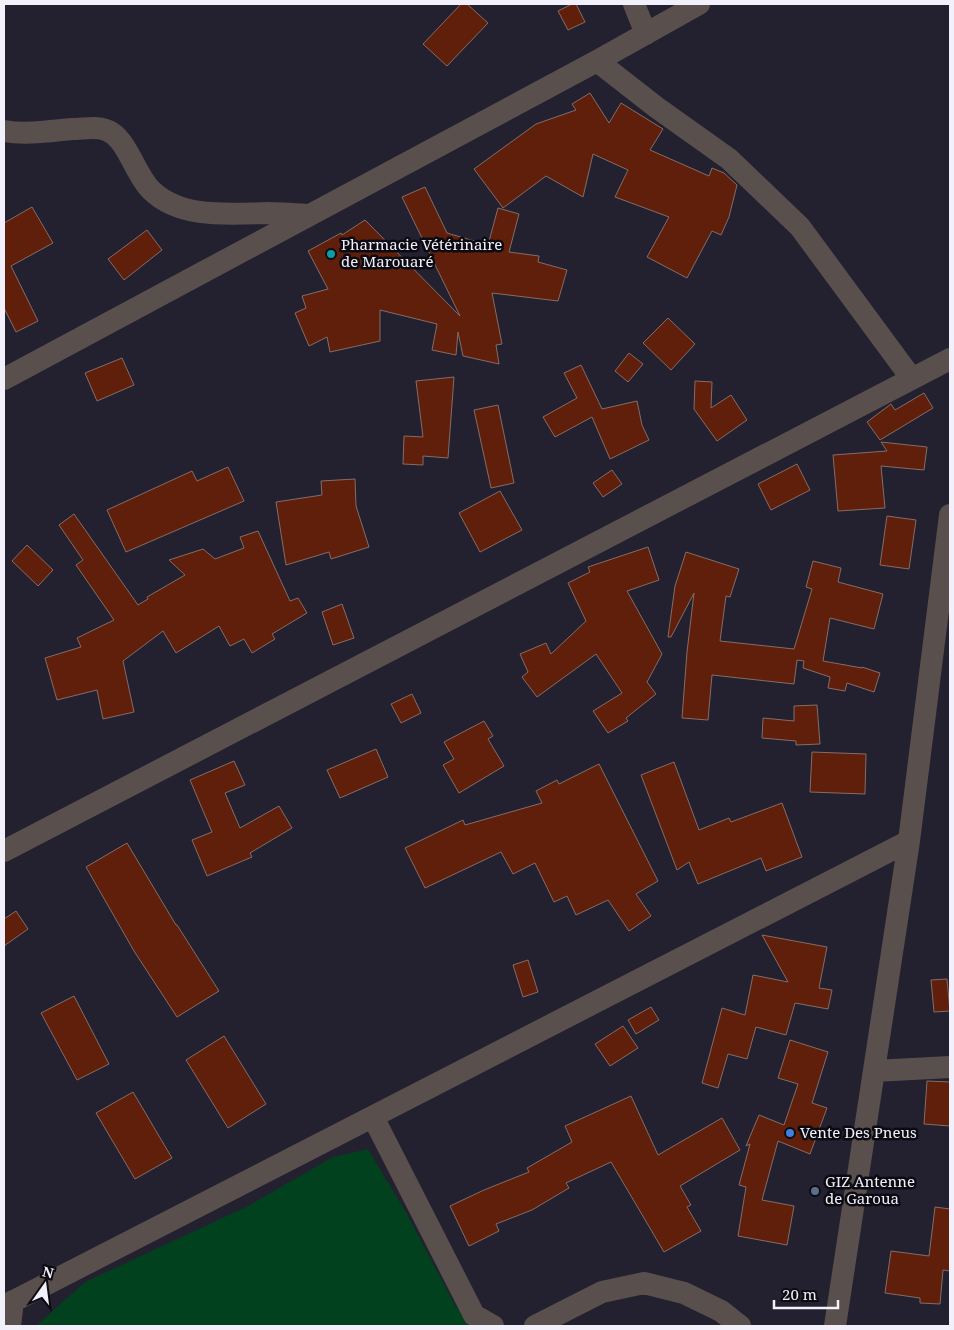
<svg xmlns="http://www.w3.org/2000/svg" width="954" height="1330" viewBox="0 0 954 1330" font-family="'Noto Serif',serif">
	<rect width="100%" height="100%" fill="#232030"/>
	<!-- green -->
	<path fill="#02411e" d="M 368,1149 L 408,1216 L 456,1307 L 478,1326 L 36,1326 L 85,1282 L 248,1206 L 333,1157 Z"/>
	<!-- building -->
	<path fill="#601f0b" stroke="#846d67" d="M 461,4 L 467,4 L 488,23 L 447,66 L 423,44 Z
		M 572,4 L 576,4 L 585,22 L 568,30 L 558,11 Z
		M 590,93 L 609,123 L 621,103 L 663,129 L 650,150 L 709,176 L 712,168 L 724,173 L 737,185 L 729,217 L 721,235 L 712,231 L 687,278 L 647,257 L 669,217 L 615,197 L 628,170 L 593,154 L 583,197 L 546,176 L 503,208 L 474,169 L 536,124 L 576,110 L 572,104 Z
		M 425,187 L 447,233 L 488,245 L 498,208 L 519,214 L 509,252 L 539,256 L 538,262 L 567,270 L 558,301 L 492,293 L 502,344 L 496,345 L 499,364 L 463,356 L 458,332 L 456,355 L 432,350 L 437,324 L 380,310 L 380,341 L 330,352 L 327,337 L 309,346 L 295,313 L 306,308 L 302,296 L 328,289 L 308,251 L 341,233 L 342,235 L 365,220 L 460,316 L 402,197 Z
		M 32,207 L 53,243 L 11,266 L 38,321 L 16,332 L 4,308 L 4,223 Z
		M 147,230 L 162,250 L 124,280 L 108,259 Z
		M 668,318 L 695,344 L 671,370 L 643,343 Z
		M 629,353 L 643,364 L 628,382 L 615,371 Z
		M 122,358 L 134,385 L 97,401 L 85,373 Z
		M 581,365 L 602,409 L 637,401 L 642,425 L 649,440 L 610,459 L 592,417 L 555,437 L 543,417 L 577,398 L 564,373 Z
		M 454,377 L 448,458 L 423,456 L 423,465 L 403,464 L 404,436 L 423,437 L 416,381 Z
		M 695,381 L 712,382 L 711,408 L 731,395 L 747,420 L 717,441 L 694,409 Z
		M 924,393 L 933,408 L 880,440 L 867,422 L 891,404 L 895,410 Z
		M 498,405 L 514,483 L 491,488 L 474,410 Z
		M 881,442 L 927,447 L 924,470 L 881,466 L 885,508 L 838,511 L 833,455 L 887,451 Z
		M 797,464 L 810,490 L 771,510 L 758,484 Z
		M 228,467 L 244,501 L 126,552 L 107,510 L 192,471 L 197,481 Z
		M 612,470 L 622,484 L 603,497 L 593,483 Z
		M 355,479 L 356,506 L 369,547 L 331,559 L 329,552 L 286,565 L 276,502 L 322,495 L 321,481 Z
		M 500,491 L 522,530 L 480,552 L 459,513 Z
		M 74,514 L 138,605 L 148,599 L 147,597 L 185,575 L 169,560 L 203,549 L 215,559 L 244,548 L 240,537 L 258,531 L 290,601 L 298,598 L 307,613 L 272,634 L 275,639 L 252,653 L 244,639 L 230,646 L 219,626 L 176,653 L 163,631 L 123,661 L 134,712 L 103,719 L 97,690 L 57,700 L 45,658 L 81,647 L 77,638 L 114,620 L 76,565 L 83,560 L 59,525 Z
		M 887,516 L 916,520 L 909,569 L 880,565 Z
		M 27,545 L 53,570 L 38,586 L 12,561 Z
		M 648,547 L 659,580 L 627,591 L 662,654 L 647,682 L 656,694 L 626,718 L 628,721 L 608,733 L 593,711 L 622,693 L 596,654 L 537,697 L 522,677 L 528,672 L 520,654 L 546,643 L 551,654 L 586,621 L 568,583 L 590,572 L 588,567 Z
		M 686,552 L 739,569 L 730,597 L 726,596 L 720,641 L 794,649 L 812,589 L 806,587 L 813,561 L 841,568 L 838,582 L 883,594 L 874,629 L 830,618 L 823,661 L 862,668 L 862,667 L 880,673 L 874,692 L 847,683 L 845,691 L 828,688 L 830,677 L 803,668 L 804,661 L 797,660 L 794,684 L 712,675 L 708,720 L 682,718 L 687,652 L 694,593 L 671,637 L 668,637 L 675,586 Z
		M 342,604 L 354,638 L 333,645 L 322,612 Z
		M 412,694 L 421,713 L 401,723 L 391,704 Z
		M 817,705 L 820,744 L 796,745 L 796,741 L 762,738 L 763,718 L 794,721 L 794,706 Z
		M 484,721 L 493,736 L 488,739 L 504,766 L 459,793 L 443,765 L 454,759 L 444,742 Z
		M 376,749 L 388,777 L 340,798 L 327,770 Z
		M 812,752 L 866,754 L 865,794 L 810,792 Z
		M 234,761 L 245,785 L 225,793 L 240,828 L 279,806 L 292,828 L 250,853 L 252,857 L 207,876 L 192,840 L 212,832 L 190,780 Z
		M 674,762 L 699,830 L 729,818 L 731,822 L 782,803 L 802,857 L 766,871 L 761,858 L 698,884 L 689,862 L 677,870 L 641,775 Z
		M 599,764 L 658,881 L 636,894 L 651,916 L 629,931 L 608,900 L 576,915 L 567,896 L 554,902 L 535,863 L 513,874 L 501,852 L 425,888 L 405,848 L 463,820 L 465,825 L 542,803 L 536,791 L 557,780 L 559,784 Z
		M 127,843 L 176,925 L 177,925 L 219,991 L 177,1017 L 134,951 L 86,867 Z
		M 16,911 L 28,929 L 4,946 L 4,919 Z
		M 762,935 L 827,947 L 819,988 L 832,990 L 828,1009 L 795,1003 L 786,1035 L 756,1027 L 747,1059 L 728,1054 L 718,1088 L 702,1083 L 722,1008 L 745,1015 L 753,975 L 788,982 Z
		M 528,960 L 538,992 L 523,997 L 513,965 Z
		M 947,979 L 950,1011 L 934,1012 L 931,980 Z
		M 74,996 L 109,1064 L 77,1080 L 41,1013 Z
		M 651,1007 L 659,1020 L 636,1034 L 628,1020 Z
		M 623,1026 L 638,1048 L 610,1066 L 595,1044 Z
		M 224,1036 L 266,1104 L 228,1128 L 186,1060 Z
		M 790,1040 L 828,1052 L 812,1103 L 827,1108 L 810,1154 L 778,1141 L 762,1200 L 794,1206 L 787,1245 L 738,1236 L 746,1187 L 739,1185 L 750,1144 L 746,1146 L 759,1115 L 784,1125 L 798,1084 L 778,1078 Z
		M 927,1081 L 950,1082 L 950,1126 L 924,1124 Z
		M 133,1092 L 172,1158 L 135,1179 L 96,1113 Z
		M 631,1096 L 658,1155 L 722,1118 L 740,1150 L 680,1186 L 691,1205 L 687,1207 L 701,1231 L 664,1252 L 611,1162 L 566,1183 L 569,1188 L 532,1210 L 496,1224 L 499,1231 L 469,1246 L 450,1206 L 484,1190 L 529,1172 L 527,1168 L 572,1142 L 565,1126 Z
		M 935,1207 L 950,1209 L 950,1271 L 943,1270 L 940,1304 L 920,1303 L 920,1298 L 885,1293 L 891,1251 L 929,1256 Z"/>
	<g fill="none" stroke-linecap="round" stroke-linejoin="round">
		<!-- minor -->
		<path stroke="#59504d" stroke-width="22" d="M 634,4 L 646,34
			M 597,61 L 656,107 L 729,159 L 800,227 L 912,379
			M 4,131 C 26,135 50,131 72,129 C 83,129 96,126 106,130 C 127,137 135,175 151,190 C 180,219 229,214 267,213 C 280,213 294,214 308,215
			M 4,379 L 597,61 L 699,4
			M 4,851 L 950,359
			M 874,1071 L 950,1067
			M 373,1117 L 474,1315 L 493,1326
			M 4,1306 L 909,841
			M 10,1326 L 13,1301
			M 535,1326 L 602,1292 L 644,1283 L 684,1293 L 721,1311 L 740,1326
			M 835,1326 L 909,841 L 950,515"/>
	</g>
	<!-- markers -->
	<circle fill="#0f9aa8" stroke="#0c0b12" stroke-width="2" cx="331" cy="254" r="5"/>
	<circle fill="#3f7fe0" stroke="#0c0b12" stroke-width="2" cx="790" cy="1133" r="5"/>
	<circle fill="#5c6f8a" stroke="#0c0b12" stroke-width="2" cx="815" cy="1191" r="5"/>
	<g text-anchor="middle" stroke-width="5" stroke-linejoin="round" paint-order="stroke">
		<!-- poi labels -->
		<g font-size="15" fill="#f1f0fb" stroke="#0c0b12" text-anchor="start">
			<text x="341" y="250">Pharmacie Vétérinaire<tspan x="341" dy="17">de Marouaré</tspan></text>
			<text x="800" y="1138">Vente Des Pneus</text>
			<text x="825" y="1187">GIZ Antenne<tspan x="825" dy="17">de Garoua</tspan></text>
		</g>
	</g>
	<!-- border -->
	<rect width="954" height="1330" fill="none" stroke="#f1f0fb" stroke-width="10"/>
	<!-- north arrow -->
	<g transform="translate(45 1285) rotate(14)" stroke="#0c0b12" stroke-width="4" paint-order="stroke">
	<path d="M0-4L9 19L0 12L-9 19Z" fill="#f1f0fb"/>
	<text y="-8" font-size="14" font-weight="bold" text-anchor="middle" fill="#f1f0fb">N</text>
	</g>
	<!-- scale -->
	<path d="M774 1300v8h64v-8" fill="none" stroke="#f1f0fb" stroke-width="2.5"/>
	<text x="782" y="1300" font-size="15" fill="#f1f0fb" stroke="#0c0b12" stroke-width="4" paint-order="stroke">20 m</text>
</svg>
